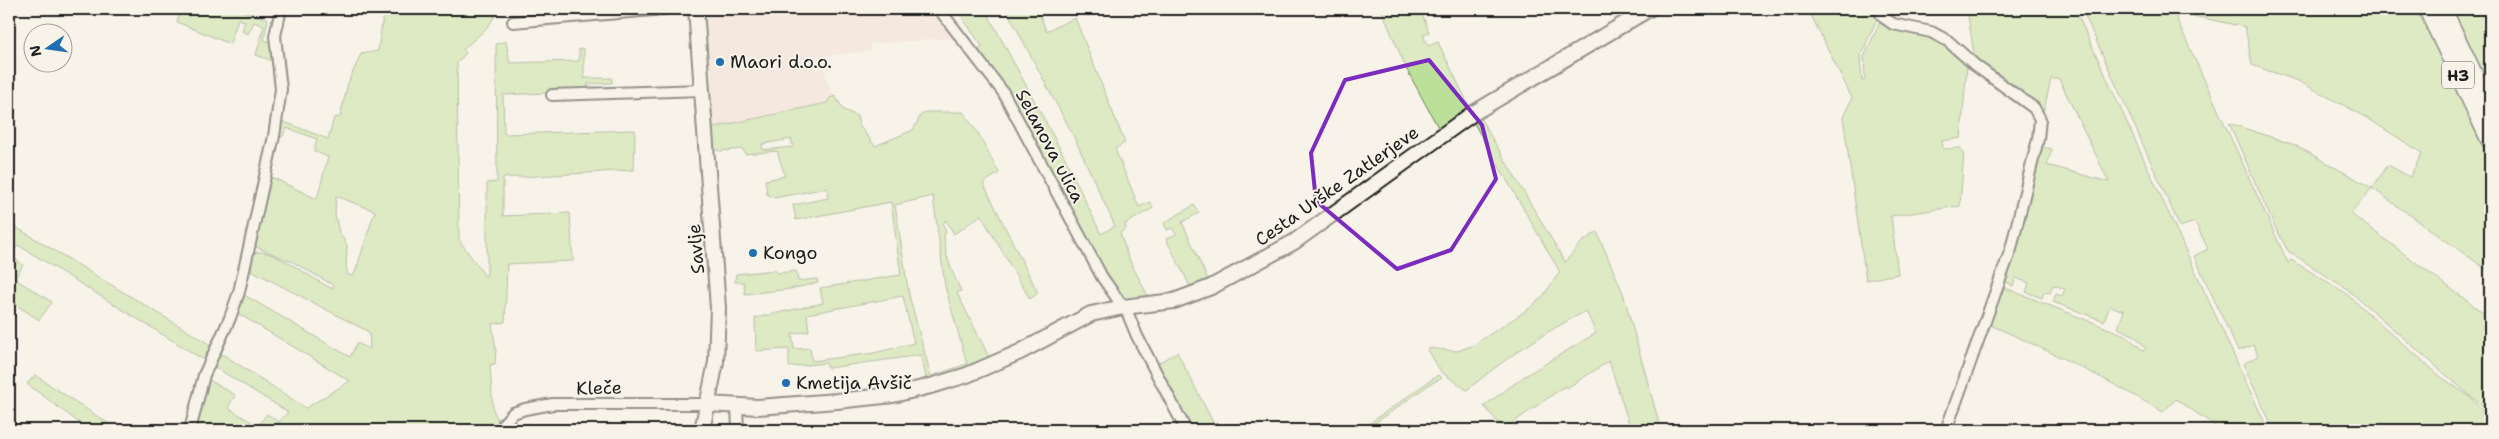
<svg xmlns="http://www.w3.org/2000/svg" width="2499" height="439" viewBox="0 0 2499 439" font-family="'Shantell Sans',sans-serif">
	<rect width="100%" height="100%" fill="#f7f3e8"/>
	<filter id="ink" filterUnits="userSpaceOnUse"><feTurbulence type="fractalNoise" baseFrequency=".02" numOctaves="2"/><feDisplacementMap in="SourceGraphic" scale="10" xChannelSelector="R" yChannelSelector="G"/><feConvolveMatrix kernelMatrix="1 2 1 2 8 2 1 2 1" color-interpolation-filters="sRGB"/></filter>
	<g filter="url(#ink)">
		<!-- built -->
		<path fill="#f2ded5" d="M 699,9 L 933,9 L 954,38 L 870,44 L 870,51 L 825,56 L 826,80 L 835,96 L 830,98 L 827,103 L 711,128 Z"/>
		<!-- green -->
		<path fill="#bce09a" stroke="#6c7e5b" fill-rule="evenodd" d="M 181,9 L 236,9 L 268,19 L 264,40 L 273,43 L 278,63 L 256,55 L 264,26 L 254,22 L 248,34 L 242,31 L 245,21 L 238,19 L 230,44 L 177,22 Z
			M 384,9 L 498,9 C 491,27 477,37 463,49 L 466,53 L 457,63 L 459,240 L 485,276 L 487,275 L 487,183 L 497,182 L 496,44 L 506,41 L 510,63 L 579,61 L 579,49 L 584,49 L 584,78 L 612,78 L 612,83 L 588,84 L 587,91 L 503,95 L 504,134 L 635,130 L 634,170 L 503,178 L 503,216 L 570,213 L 573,261 L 507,264 L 505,322 L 492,324 L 496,350 L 495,364 L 490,365 L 493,410 L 498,420 L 497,430 L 193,430 L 206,378 L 235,395 L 228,408 L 258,426 L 267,414 L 279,422 L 288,412 L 210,364 L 216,350 L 306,408 L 350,381 L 234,311 L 241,293 L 350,357 L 357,343 L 370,349 L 369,332 L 247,268 L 249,257 C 252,254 255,252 260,252 C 279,252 314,281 333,289 L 333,285 L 293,262 L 256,247 L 252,243 L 267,175 L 317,199 L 328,157 L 314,151 L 317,139 L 287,128 L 282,137 L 276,136 L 279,120 L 328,139 L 334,118 L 340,117 L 348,83 L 361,54 L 378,51 ZM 336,196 L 375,211 L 355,273 L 352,276 L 348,275 L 346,267 L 347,245 L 339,232 L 335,215 Z
			M 956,9 L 985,9 L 1064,156 L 1101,234 L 1115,226 L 1073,135 L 1006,9 L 1038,9 L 1046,31 L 1075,18 L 1125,143 L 1115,149 L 1139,207 L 1150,202 L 1153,208 L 1125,224 L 1126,229 L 1120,233 L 1128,257 L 1151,302 L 1126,300 L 1119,295 L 1090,249 L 1015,103 L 979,51 L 982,46 Z
			M 1381,9 L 1420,9 L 1429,32 L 1423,35 L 1428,46 L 1438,42 L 1471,110 L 1440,131 L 1407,70 Z
			M 1808,9 L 1876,9 L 1877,19 L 1860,57 L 1862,81 L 1865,80 L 1864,57 L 1881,20 L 1934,35 L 1965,59 L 1967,65 L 1961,138 L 1942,141 L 1943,149 L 1961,148 L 1961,152 L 1964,153 L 1960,206 L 1891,216 L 1898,274 L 1866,280 L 1843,117 L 1852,98 Z
			M 1967,9 L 2075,9 L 2268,430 L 2210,430 L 2214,425 L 2176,399 L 2163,412 C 2106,378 2047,350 1986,323 L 2000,288 L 2005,288 L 2125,335 L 2143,350 L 2146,348 L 2135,336 L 2118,328 L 2124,311 L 2110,306 L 2104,321 L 2053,302 L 2056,294 L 2062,296 L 2065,289 L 2053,285 L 2050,293 L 2044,292 L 2042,298 L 2026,292 L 2029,283 L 2016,278 L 2013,286 L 2003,280 L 2039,146 L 2052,149 L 2047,165 L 2109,182 L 2059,79 L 2051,79 L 2044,110 L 2041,113 L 1974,62 C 1975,57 1968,17 1967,9 Z
			M 2082,9 L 2172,9 L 2288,263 L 2291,260 L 2344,292 L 2441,377 L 2469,396 L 2490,420 L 2490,430 L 2274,430 L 2243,364 L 2258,356 L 2254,345 L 2238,351 L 2194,256 L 2208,249 L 2195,222 L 2180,227 Z
			M 2177,9 L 2419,9 L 2490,163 L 2490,272 L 2372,188 L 2351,214 L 2490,318 L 2490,413 L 2347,289 L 2288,251 L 2274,225 L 2229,123 L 2295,145 L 2372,188 L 2388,165 L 2410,177 L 2422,153 L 2364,116 L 2298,81 L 2252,65 L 2245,27 L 2179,13 Z
			M 2453,9 L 2490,9 L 2490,88 Z
			M 835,96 L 844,110 L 857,116 L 859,125 L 875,146 L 913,130 L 921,115 L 926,112 L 963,112 L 978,133 L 999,173 L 983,183 L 1038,293 L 1030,299 L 981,215 L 954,234 L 946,220 L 943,224 L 946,233 L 944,234 C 944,254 952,272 961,291 L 957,293 L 990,359 L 927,382 L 921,355 L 828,368 L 826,363 L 789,367 L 789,349 L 756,351 L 755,318 L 823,303 L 820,288 L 901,275 L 891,202 L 796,220 L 793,205 L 828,198 L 827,188 L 774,198 L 767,194 L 765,180 L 785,176 L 777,151 L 745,154 L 743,149 L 721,151 L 713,149 L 711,128 L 827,103 L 830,98 ZM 791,139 L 793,147 L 763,150 L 762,144 ZM 933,196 L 945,286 L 967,364 L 931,376 L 909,295 L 895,205 ZM 903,296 L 914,343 L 874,353 L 812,361 L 810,348 L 794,349 L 792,334 L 809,331 L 807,314 Z
			M 1479,116 L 1565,262 L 1582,242 L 1597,232 L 1623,293 L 1661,430 L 1631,430 L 1609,361 L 1567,388 L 1565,386 L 1504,429 L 1484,406 L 1525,376 L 1596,333 L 1586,311 C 1543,333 1504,359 1467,390 L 1441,372 L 1427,348 L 1457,351 L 1472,346 L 1530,308 L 1543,296 L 1560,272 L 1472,120 Z
			M 1194,205 L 1199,213 L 1182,222 L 1209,282 L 1192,290 L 1166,239 L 1176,234 L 1172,228 L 1167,230 L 1164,223 Z
			M 9,223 L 214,347 L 207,362 L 18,245 L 12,256 L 23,265 L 15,279 L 52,302 L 39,320 L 9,300 Z
			M 775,270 L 776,273 L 796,271 L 798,281 L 817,279 L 818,283 L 790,289 L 745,294 L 744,282 L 735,282 L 736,274 Z
			M 1177,352 L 1217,430 L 1190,430 L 1155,365 Z
			M 35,375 L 118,430 L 89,430 L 27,384 Z
			M 1438,375 L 1442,378 L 1430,384 L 1365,430 L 1360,430 Z"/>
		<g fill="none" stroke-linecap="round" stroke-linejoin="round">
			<defs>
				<path id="street" d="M 939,9 L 1003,92 L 1102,277 L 1128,314 L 1137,336 L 1186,430
					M 1878,9 L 1883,17 L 1893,24 L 1931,32 L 1948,41 L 1976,66 L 2034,108 L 2040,119 L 2038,139 L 2011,249 L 1946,430
					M 513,22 L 665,9
					M 552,95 L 703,90
					M 737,406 L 738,430
					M 190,430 L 204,375 L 230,318 L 239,292 L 274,136 L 281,89 L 275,36 L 281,9
					M 502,430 L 504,423 L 513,413 L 525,409 L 553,404 L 708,404"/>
				<path id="secondary" d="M 696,9 L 718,308 L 716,362 L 702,430
					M 708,404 L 758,407 L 837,401 L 893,395 L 931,386 L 967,375 L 1020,352 L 1091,314 L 1123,307 L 1174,301 L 1211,287 L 1294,242 L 1472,114 L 1649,9"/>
				<path id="highway" d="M 2428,9 L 2490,139
					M 2442,9 L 2490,110"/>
			</defs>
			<!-- street casing -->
			<use href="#street" stroke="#1c1c1c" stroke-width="14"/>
			<!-- secondary casing -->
			<use href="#secondary" stroke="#1c1c1c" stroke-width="18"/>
			<!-- highway casing -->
			<use href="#highway" stroke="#1c1c1c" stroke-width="21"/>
			<!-- street -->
			<use href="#street" stroke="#f7f3e8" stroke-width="10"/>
			<!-- secondary -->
			<use href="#secondary" stroke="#f7f3e8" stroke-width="14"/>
			<!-- highway -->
			<use href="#highway" stroke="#f7f3e8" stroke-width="18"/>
		</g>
	</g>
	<!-- marked area -->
	<path d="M0 0H2499V439H0ZM 1429,60 L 1482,125 L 1496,179 L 1451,250 L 1397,269 L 1316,201 L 1311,153 L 1345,80 Z" fill="#f7f3e8" fill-opacity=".55" fill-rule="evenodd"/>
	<path fill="none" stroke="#7b2cbf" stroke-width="4" stroke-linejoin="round" d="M 1429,60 L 1482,125 L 1496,179 L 1451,250 L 1397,269 L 1316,201 L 1311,153 L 1345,80 Z"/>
	<!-- markers -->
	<g fill="#1f6fb2" stroke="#f7f3e8" stroke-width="2">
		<circle cx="720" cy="62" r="5"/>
		<circle cx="753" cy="253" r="5"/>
		<circle cx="786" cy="383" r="5"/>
	</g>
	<g text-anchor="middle" stroke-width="4" stroke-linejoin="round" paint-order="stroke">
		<!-- shield labels -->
		<rect fill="#f7f3e8" stroke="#5e5c59" stroke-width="1" x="2442" y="61.5" width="32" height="27" rx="4"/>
		<g font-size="16" font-weight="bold" fill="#1c1c1c">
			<text x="2458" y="81">H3</text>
		</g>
		<!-- poi labels -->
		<g font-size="18" fill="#1c1c1c" stroke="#f7f3e8" text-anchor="start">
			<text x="730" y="68">Maori d.o.o.</text>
			<text x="763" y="259">Kongo</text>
			<text x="796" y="389">Kmetija Avšič</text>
		</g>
		<!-- street labels -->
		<g font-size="18" fill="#1c1c1c" stroke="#f7f3e8">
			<text transform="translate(1050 146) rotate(62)" y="6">Selanova ulica</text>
			<text transform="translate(1337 186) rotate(-35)" y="6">Cesta Urške Zatlerjeve</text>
			<text transform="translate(696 249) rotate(-95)" y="6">Savlje</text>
			<text transform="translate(599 388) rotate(-1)" y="6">Kleče</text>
		</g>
	</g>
	<!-- margin -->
	<rect width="2499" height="439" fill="none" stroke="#f7f3e8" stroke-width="30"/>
	<rect x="15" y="15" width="2469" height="409" fill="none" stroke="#1c1c1c" stroke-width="2" filter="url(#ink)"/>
	<!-- north arrow -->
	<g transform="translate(48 48) rotate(257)"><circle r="24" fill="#f7f3e8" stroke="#9f9d96"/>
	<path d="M0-4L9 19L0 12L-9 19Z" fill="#1f6fb2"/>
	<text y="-8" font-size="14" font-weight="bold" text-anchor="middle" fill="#1c1c1c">N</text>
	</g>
</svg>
